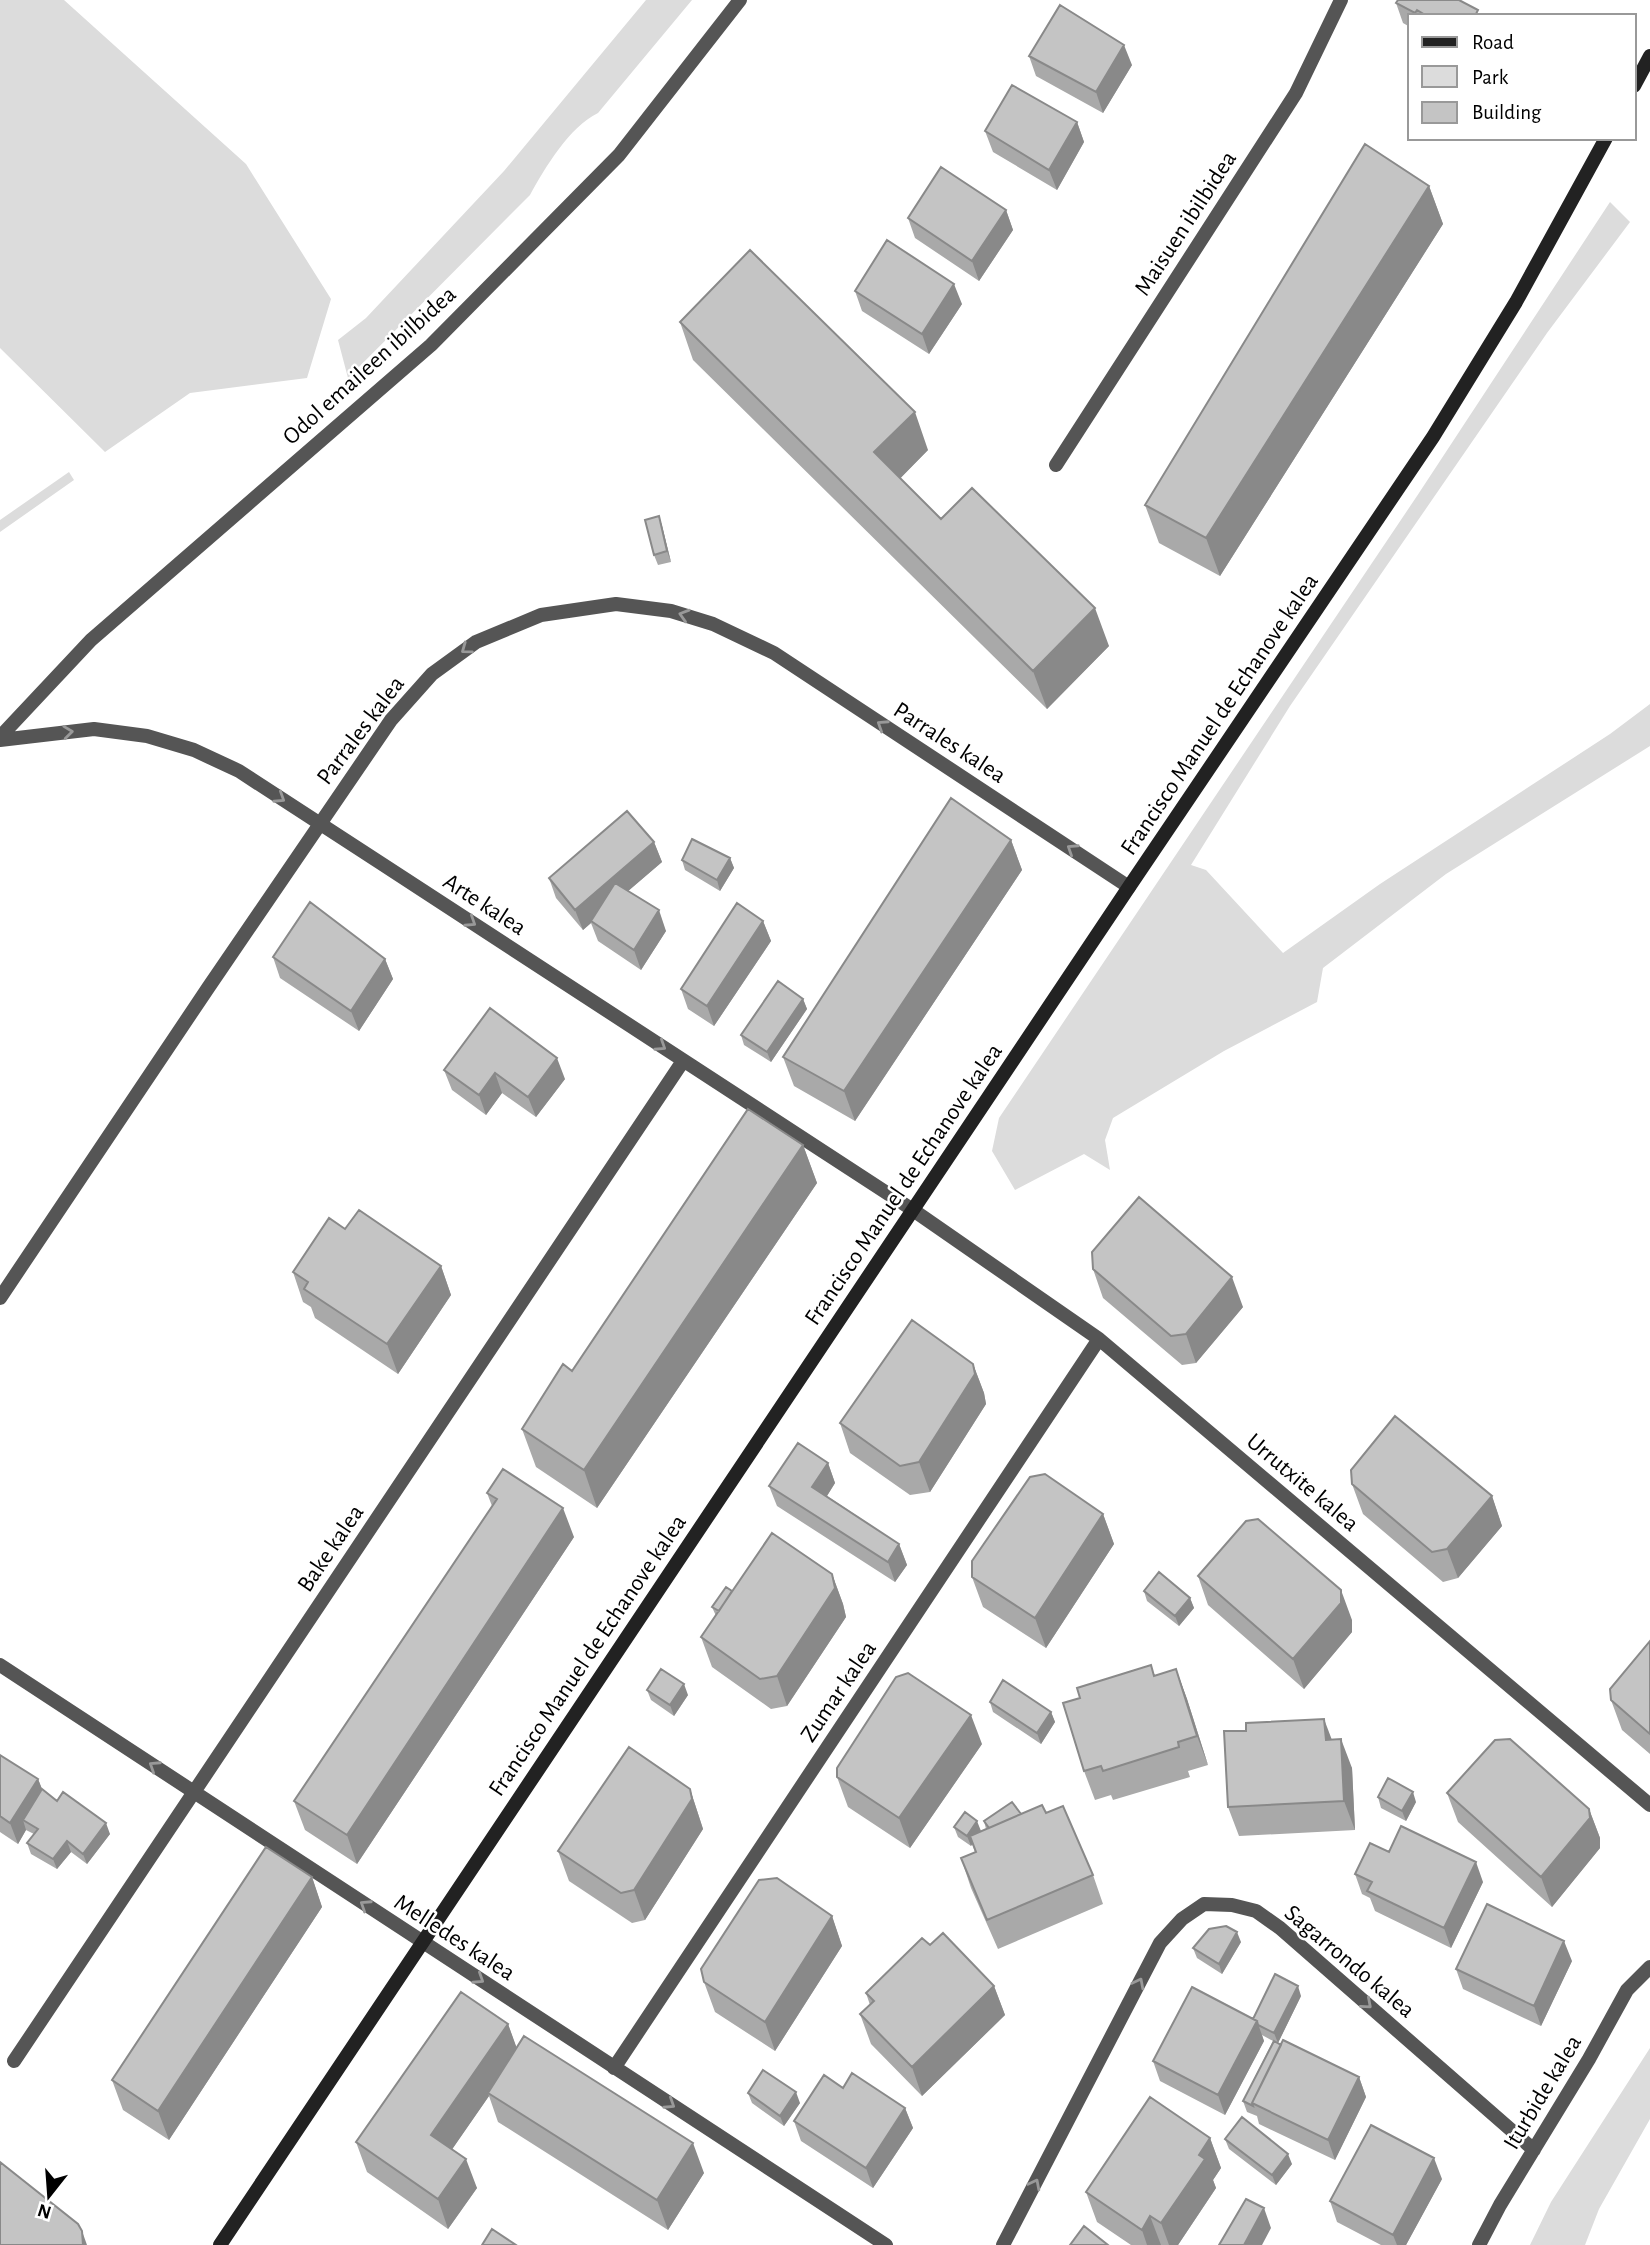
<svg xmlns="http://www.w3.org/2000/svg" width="1650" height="2245" viewBox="0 0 1650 2245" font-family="'Alegreya Sans',sans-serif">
	<rect width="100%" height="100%" fill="#fff"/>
	<!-- green -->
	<path fill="#dcdcdc" d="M 0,0 L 64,0 L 246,164 L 331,299 L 307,378 L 190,393 L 105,452 L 0,348 Z
		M 646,0 L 692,0 L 598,113 C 569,127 545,168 530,195 L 348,378 L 338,340 L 366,318 L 504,171 Z
		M 1610,202 L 1630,222 L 1547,333 L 1290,706 L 1191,865 L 1206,870 L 1283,953 L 1380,884 L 1610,734 L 1650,704 L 1650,746 L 1446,874 L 1323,968 L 1317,1002 L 1224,1051 L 1113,1118 L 1105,1140 L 1110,1170 L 1084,1154 L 1015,1190 L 992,1151 L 999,1118 L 1417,496 Z
		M 69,472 L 74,480 L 0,532 L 0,520 Z
		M 1650,2048 L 1650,2119 L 1599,2209 L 1585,2245 L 1530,2245 L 1551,2202 Z"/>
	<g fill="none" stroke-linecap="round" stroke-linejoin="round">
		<!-- street -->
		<path stroke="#555" stroke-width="14" d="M 1056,465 L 1296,93 L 1341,0
			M 0,737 L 91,640 L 431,345 L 619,155 L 740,0
			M 0,740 L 94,729 L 147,736 L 194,750 L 239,771 L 379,862 L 913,1210 L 1099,1339 L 1650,1805
			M 0,1298 L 208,988 L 391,720 L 432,674 L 476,642 L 541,615 L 616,604 L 671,611 L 713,624 L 774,653 L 1129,887
			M 0,1665 L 886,2245
			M 14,2061 L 683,1061
			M 614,2068 L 1099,1339
			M 1003,2245 L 1160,1943 L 1182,1919 L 1204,1904 L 1232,1905 L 1256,1911 L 1280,1928 L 1534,2150
			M 1479,2245 L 1500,2205 L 1589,2059 L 1627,1990 L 1650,1967"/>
		<!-- secondary -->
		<path stroke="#222" stroke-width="14" d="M 1634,86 L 1650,56
			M 220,2245 L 1129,887 L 1433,437 L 1516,302 L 1606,138"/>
	</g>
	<!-- wall -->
	<path fill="#a9a9a9" d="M 1396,3 L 1480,16 L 1410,16 L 1410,27 L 1403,23 Z
		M 1029,56 L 1132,65 L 1103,113 L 1036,76 Z
		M 1077,122 L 1084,142 L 1057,190 L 993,152 L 985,131 Z
		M 1429,186 L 1443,224 L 1220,576 L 1159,543 L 1145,505 Z
		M 1006,210 L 1013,230 L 979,281 L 915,238 L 908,218 Z
		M 855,291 L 962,304 L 929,354 L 862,311 Z
		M 680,322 L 928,450 L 900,478 L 941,519 L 1109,646 L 1047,709 L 693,360 Z
		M 659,516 L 662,526 L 671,562 L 658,565 L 654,555 Z
		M 1011,840 L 1022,870 L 855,1121 L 794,1086 L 783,1057 Z
		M 654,842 L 662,862 L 628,891 L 666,931 L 641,970 L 598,941 L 591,923 L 583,930 L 556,898 L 549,878 Z
		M 730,858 L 734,868 L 720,891 L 685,870 L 682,860 Z
		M 763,921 L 771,941 L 714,1026 L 688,1009 L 681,989 Z
		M 273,957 L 385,959 L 393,979 L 359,1031 L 280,978 Z
		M 803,999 L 807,1009 L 771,1062 L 744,1045 L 741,1035 Z
		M 444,1070 L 565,1079 L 536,1117 L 502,1093 L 486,1115 L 452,1090 Z
		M 803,1145 L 817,1183 L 597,1508 L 536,1467 L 522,1429 L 572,1371 Z
		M 345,1229 L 441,1266 L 451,1295 L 398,1374 L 315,1318 L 311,1307 L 303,1302 L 293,1272 Z
		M 1093,1269 L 1243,1307 L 1196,1363 L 1182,1365 L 1103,1298 Z
		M 973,1364 L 984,1393 L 986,1404 L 930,1492 L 910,1495 L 850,1453 L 840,1423 Z
		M 828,1463 L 835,1483 L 827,1496 L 899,1544 L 907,1565 L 895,1582 L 777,1506 L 769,1486 Z
		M 1352,1484 L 1492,1496 L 1502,1526 L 1458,1578 L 1443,1582 L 1363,1514 Z
		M 487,1493 L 574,1537 L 357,1864 L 305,1830 L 294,1801 L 492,1506 Z
		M 1103,1514 L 1114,1544 L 1046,1648 L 983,1607 L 972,1577 Z
		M 832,1574 L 843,1604 L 846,1617 L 787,1706 L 771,1709 L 712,1667 L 701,1637 L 716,1616 L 712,1607 L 732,1591 Z
		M 1198,1576 L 1352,1620 L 1352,1632 L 1304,1689 L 1208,1605 Z
		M 1144,1591 L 1190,1598 L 1194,1608 L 1179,1626 L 1147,1601 Z
		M 1650,1641 L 1650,1754 L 1622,1730 L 1611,1700 Z
		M 1176,1669 L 1187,1699 L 1208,1765 L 1188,1771 L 1190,1777 L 1113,1800 L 1111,1795 L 1095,1800 L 1084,1771 Z
		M 647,1690 L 688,1695 L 674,1716 L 651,1700 Z
		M 990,1702 L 1051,1712 L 1055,1722 L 1041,1744 L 993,1712 Z
		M 1332,1740 L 1352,1768 L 1355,1830 L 1239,1836 L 1228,1807 Z
		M 982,1744 L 910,1848 L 848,1807 L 837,1777 Z
		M 0,1755 L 38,1779 L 42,1789 L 57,1801 L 110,1834 L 87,1864 L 71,1852 L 57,1869 L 31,1854 L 27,1843 L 34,1834 L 26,1830 L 18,1844 L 0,1832 Z
		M 690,1789 L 703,1829 L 645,1920 L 632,1923 L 569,1881 L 558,1851 Z
		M 1447,1793 L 1589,1809 L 1600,1838 L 1600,1848 L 1552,1907 L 1458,1822 Z
		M 1378,1797 L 1416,1802 L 1406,1821 L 1381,1808 Z
		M 1046,1813 L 1093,1875 L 1103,1904 L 998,1949 L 971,1888 L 961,1858 L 975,1852 L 972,1844 L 971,1846 L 958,1837 L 954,1827 L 981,1831 L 986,1829 L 984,1821 L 1021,1814 Z
		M 1389,1852 L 1483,1882 L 1451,1948 L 1375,1911 L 1370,1898 L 1362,1894 L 1355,1874 Z
		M 312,1877 L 322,1907 L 169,2140 L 123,2110 L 112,2080 Z
		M 832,1916 L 842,1946 L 775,2051 L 715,2012 L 704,1982 Z
		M 1241,1942 L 1222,1974 L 1197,1958 L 1193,1948 Z
		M 930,1945 L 994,1986 L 1005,2015 L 922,2096 L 871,2044 L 860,2014 L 870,2005 L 866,1993 Z
		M 1572,1961 L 1541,2026 L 1463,1989 L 1456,1969 Z
		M 1301,1996 L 1278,2043 L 1359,2077 L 1366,2097 L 1335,2160 L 1259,2124 L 1257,2116 L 1247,2112 L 1243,2101 L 1273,2041 L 1262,2035 L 1264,2041 L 1225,2115 L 1160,2081 L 1153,2061 L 1253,2019 Z
		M 508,2024 L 516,2047 L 704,2173 L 668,2230 L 498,2122 L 489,2096 L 452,2149 L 477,2188 L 448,2229 L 367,2172 L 356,2142 Z
		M 843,2088 L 905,2108 L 913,2128 L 873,2188 L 801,2141 L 794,2121 Z
		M 748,2093 L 800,2103 L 784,2126 L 752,2103 Z
		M 1210,2138 L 1221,2168 L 1213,2180 L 1216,2188 L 1178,2245 L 1131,2245 L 1097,2222 L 1086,2192 Z
		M 1225,2139 L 1292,2164 L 1276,2185 L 1229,2149 Z
		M 1442,2179 L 1406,2245 L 1381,2245 L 1337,2222 L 1330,2201 Z"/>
	<!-- shaded-wall -->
	<path fill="#898989" d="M 1124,45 L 1132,65 L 1103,113 L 1096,92 Z
		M 1077,122 L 1084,142 L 1057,190 L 1049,170 Z
		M 1429,186 L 1443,224 L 1220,576 L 1206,538 Z
		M 1006,210 L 1013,230 L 979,281 L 972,261 Z
		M 954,284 L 962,304 L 929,354 L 922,334 Z
		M 915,412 L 928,450 L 888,491 L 874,452 Z
		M 659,516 L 662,526 L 671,562 L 667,551 Z
		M 1095,608 L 1109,646 L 1047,709 L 1033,671 Z
		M 1011,840 L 1022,870 L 855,1121 L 844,1091 Z
		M 654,842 L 662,862 L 592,922 L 591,921 L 591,923 L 583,930 L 575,910 Z
		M 730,858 L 734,868 L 720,891 L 717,880 Z
		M 659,910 L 666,931 L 641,970 L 634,950 Z
		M 763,921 L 771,941 L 714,1026 L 707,1006 Z
		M 385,959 L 393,979 L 359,1031 L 351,1011 Z
		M 803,999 L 807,1009 L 771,1062 L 767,1052 Z
		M 557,1058 L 565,1079 L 536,1117 L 528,1097 Z
		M 495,1073 L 502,1093 L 486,1115 L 479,1095 Z
		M 803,1145 L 817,1183 L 597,1508 L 584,1470 Z
		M 441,1266 L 451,1295 L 398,1374 L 387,1344 Z
		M 1232,1277 L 1243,1307 L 1196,1363 L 1186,1334 Z
		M 973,1364 L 984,1393 L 986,1404 L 930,1492 L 919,1462 Z
		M 828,1463 L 835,1483 L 820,1507 L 812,1487 Z
		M 1492,1496 L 1502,1526 L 1458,1578 L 1447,1549 Z
		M 563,1508 L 574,1537 L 357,1864 L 347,1835 Z
		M 1103,1514 L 1114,1544 L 1046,1648 L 1035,1618 Z
		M 899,1544 L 907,1565 L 895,1582 L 888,1562 Z
		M 832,1574 L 843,1604 L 846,1617 L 787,1706 L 777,1676 Z
		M 1341,1590 L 1352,1620 L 1352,1632 L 1304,1689 L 1293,1659 Z
		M 1190,1598 L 1194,1608 L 1179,1626 L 1175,1616 Z
		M 1176,1669 L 1187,1699 L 1208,1765 L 1197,1736 Z
		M 684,1684 L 688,1695 L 674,1716 L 670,1705 Z
		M 1051,1712 L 1055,1722 L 1041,1744 L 1037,1733 Z
		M 971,1715 L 982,1744 L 910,1848 L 899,1818 Z
		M 1324,1719 L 1335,1748 L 1326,1740 Z
		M 1341,1739 L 1352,1768 L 1355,1830 L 1344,1801 Z
		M 38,1779 L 46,1799 L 23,1820 L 26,1830 L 18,1844 L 10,1823 Z
		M 690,1789 L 703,1829 L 645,1920 L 634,1890 Z
		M 1413,1792 L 1416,1802 L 1406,1821 L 1402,1811 Z
		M 1589,1809 L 1600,1838 L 1600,1848 L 1552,1907 L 1541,1877 Z
		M 977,1821 L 981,1831 L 971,1846 L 967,1836 Z
		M 106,1823 L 110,1834 L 87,1864 L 83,1854 Z
		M 67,1841 L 71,1852 L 57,1869 L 53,1859 Z
		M 1476,1862 L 1483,1882 L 1451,1948 L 1444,1928 Z
		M 312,1877 L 322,1907 L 169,2140 L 158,2111 Z
		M 832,1916 L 842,1946 L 775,2051 L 765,2022 Z
		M 1237,1932 L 1241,1942 L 1222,1974 L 1219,1964 Z
		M 1564,1941 L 1572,1961 L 1541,2026 L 1534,2006 Z
		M 994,1986 L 1005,2015 L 922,2096 L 912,2067 Z
		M 1298,1986 L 1301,1996 L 1278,2043 L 1274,2033 Z
		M 1257,2021 L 1264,2041 L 1225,2115 L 1218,2095 Z
		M 508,2024 L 519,2054 L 488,2093 L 489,2096 L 442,2164 L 431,2135 Z
		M 1359,2077 L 1366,2097 L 1335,2160 L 1328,2140 Z
		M 796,2092 L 800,2103 L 784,2126 L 780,2116 Z
		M 905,2108 L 913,2128 L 873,2188 L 866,2168 Z
		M 1210,2138 L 1221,2168 L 1213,2180 L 1216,2188 L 1178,2245 L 1169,2245 L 1161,2223 L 1199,2155 Z
		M 693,2143 L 704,2173 L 668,2230 L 657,2200 Z
		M 1288,2154 L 1292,2164 L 1276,2185 L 1272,2175 Z
		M 1434,2158 L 1442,2179 L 1406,2245 L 1397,2245 L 1393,2235 Z
		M 466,2159 L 477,2188 L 448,2229 L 438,2199 Z
		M 1264,2208 L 1271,2228 L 1262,2245 L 1244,2245 Z
		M 1150,2216 L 1161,2245 L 1147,2245 L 1142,2230 Z
		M 82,2231 L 87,2245 L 83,2245 Z"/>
	<!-- building -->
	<path fill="#c4c4c4" stroke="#898989" stroke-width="2" d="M 1398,0 L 1459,0 L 1478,10 L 1475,16 L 1427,16 L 1417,10 L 1415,13 L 1396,3 Z
		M 1060,5 L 1124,45 L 1096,92 L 1029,56 Z
		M 1012,85 L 1077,122 L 1049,170 L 985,131 Z
		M 1365,144 L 1429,186 L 1206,538 L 1145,505 Z
		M 941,167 L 1006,210 L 972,261 L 908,218 Z
		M 887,240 L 954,284 L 922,334 L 855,291 Z
		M 750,250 L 915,412 L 874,452 L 941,519 L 972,488 L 1095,608 L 1033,671 L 680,322 Z
		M 659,516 L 667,551 L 654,555 L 645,520 Z
		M 951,798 L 1011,840 L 844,1091 L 783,1057 Z
		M 627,811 L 654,842 L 575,910 L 549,878 Z
		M 692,839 L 730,858 L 717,880 L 682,860 Z
		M 615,883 L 659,910 L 634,950 L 591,921 Z
		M 310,902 L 385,959 L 351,1011 L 273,957 Z
		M 737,903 L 763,921 L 707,1006 L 681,989 Z
		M 778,981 L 803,999 L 767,1052 L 741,1035 Z
		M 490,1008 L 557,1058 L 528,1097 L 495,1073 L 479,1095 L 444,1070 Z
		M 748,1109 L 803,1145 L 584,1470 L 522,1429 L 563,1364 L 572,1371 Z
		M 1139,1197 L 1232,1277 L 1186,1334 L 1171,1336 L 1093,1269 L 1092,1252 Z
		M 359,1210 L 441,1266 L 387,1344 L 304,1289 L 308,1282 L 293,1272 L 329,1218 L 345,1229 Z
		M 912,1320 L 973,1364 L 975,1374 L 919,1462 L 900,1466 L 840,1423 Z
		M 1395,1416 L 1492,1496 L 1447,1549 L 1432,1552 L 1352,1484 L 1351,1470 Z
		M 798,1443 L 828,1463 L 812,1487 L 899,1544 L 888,1562 L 769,1486 Z
		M 503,1469 L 563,1508 L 347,1835 L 294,1801 L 497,1499 L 487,1493 Z
		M 1045,1474 L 1103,1514 L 1035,1618 L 972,1577 L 972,1561 L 1030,1477 Z
		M 1258,1519 L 1341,1590 L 1341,1603 L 1293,1659 L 1198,1576 L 1246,1521 Z
		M 772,1533 L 832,1574 L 835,1588 L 777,1676 L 760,1679 L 701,1637 Z
		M 1159,1572 L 1190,1598 L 1175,1616 L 1144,1591 Z
		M 726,1587 L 732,1591 L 719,1611 L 712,1607 Z
		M 1650,1641 L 1650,1734 L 1611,1700 L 1610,1689 Z
		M 1151,1665 L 1154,1676 L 1176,1669 L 1197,1736 L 1178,1742 L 1179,1747 L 1103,1771 L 1101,1766 L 1084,1771 L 1063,1703 L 1080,1698 L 1077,1688 Z
		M 661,1669 L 684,1684 L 670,1705 L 647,1690 Z
		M 908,1673 L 971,1715 L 899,1818 L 837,1777 L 837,1768 L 896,1677 Z
		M 1003,1680 L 1051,1712 L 1037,1733 L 990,1702 Z
		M 1324,1719 L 1326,1740 L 1341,1739 L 1344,1801 L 1228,1807 L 1224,1731 L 1246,1731 L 1246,1723 Z
		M 1510,1739 L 1589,1809 L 1590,1818 L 1541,1877 L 1447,1793 L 1495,1740 Z
		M 629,1747 L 690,1789 L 692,1799 L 634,1890 L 621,1893 L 558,1851 Z
		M 0,1755 L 38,1779 L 10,1823 L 0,1816 Z
		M 1388,1778 L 1413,1792 L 1402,1811 L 1378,1797 Z
		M 42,1789 L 57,1801 L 63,1792 L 106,1823 L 83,1854 L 67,1841 L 53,1859 L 27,1843 L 38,1829 L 23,1820 Z
		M 1012,1802 L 1021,1814 L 989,1828 L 984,1821 Z
		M 1042,1805 L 1046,1813 L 1063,1806 L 1093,1875 L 987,1920 L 961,1858 L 976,1852 L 970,1836 Z
		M 965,1812 L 977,1821 L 967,1836 L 954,1827 Z
		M 1401,1826 L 1476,1862 L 1444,1928 L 1367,1891 L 1372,1882 L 1355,1874 L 1370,1843 L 1389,1852 Z
		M 266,1847 L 312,1877 L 158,2111 L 112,2080 Z
		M 777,1878 L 832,1916 L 765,2022 L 704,1982 L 701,1969 L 759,1880 Z
		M 1487,1904 L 1564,1941 L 1534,2006 L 1456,1969 Z
		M 1226,1926 L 1237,1932 L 1219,1964 L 1193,1948 L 1209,1929 Z
		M 943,1933 L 994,1986 L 912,2067 L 860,2014 L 874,2001 L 866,1993 L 922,1938 L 930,1945 Z
		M 1275,1974 L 1298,1986 L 1274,2033 L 1258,2025 L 1257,2021 L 1253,2019 Z
		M 1192,1987 L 1257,2021 L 1218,2095 L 1153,2061 Z
		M 461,1992 L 508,2024 L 431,2135 L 466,2159 L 438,2199 L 356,2142 Z
		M 524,2036 L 693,2143 L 657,2200 L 488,2093 Z
		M 1283,2040 L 1359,2077 L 1328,2140 L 1252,2103 Z
		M 1274,2041 L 1281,2045 L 1252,2103 L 1253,2106 L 1243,2101 Z
		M 763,2070 L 796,2092 L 780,2116 L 748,2093 Z
		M 852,2073 L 905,2108 L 866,2168 L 794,2121 L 824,2075 L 843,2088 Z
		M 1150,2097 L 1210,2138 L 1199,2155 L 1205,2159 L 1161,2223 L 1150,2216 L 1142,2230 L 1086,2192 Z
		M 1242,2117 L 1288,2154 L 1272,2175 L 1225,2139 Z
		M 1371,2125 L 1434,2158 L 1393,2235 L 1330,2201 Z
		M 0,2162 L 78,2224 L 82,2231 L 83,2245 L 0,2245 Z
		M 1246,2199 L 1264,2208 L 1244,2245 L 1219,2245 Z
		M 1084,2226 L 1108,2245 L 1070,2245 Z
		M 492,2229 L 516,2245 L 482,2245 Z"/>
	<!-- one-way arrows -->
	<defs><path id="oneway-chevron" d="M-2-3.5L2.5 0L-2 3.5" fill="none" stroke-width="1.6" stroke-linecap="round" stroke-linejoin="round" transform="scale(1.75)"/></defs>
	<g stroke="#999">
		<use href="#oneway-chevron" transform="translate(684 615) rotate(-163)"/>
		<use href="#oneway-chevron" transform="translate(466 649) rotate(144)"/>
		<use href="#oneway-chevron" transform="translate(882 725) rotate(-147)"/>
		<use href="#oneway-chevron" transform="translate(68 732) rotate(-7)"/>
		<use href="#oneway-chevron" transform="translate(280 798) rotate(33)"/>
		<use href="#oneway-chevron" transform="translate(1072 849) rotate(-147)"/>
		<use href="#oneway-chevron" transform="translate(471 922) rotate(33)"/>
		<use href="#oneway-chevron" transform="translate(661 1046) rotate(33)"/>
		<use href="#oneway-chevron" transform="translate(154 1766) rotate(-147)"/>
		<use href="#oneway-chevron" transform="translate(365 1905) rotate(-147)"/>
		<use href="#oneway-chevron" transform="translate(479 1979) rotate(33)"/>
		<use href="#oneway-chevron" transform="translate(1139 1983) rotate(-63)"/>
		<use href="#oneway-chevron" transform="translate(1367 2004) rotate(41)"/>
		<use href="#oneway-chevron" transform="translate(670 2104) rotate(33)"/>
		<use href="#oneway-chevron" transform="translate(1035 2184) rotate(-63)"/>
	</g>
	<g text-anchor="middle" stroke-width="5" stroke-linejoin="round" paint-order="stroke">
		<!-- street labels -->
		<g font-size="24" fill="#000" stroke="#fff">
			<text transform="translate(1185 223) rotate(-57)" y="8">Maisuen ibilbidea</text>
			<text transform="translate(369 365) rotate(-42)" y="8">Odol emaileen ibilbidea</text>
			<text transform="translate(1219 714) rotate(-56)" y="8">Francisco Manuel de Echanove kalea</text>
			<text transform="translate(360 730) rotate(-53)" y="8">Parrales kalea</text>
			<text transform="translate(950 742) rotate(33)" y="8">Parrales kalea</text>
			<text transform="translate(485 904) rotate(33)" y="8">Arte kalea</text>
			<text transform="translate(903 1184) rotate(-56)" y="8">Francisco Manuel de Echanove kalea</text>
			<text transform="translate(1303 1482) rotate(40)" y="8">Urrutxite kalea</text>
			<text transform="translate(330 1548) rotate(-56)" y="8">Bake kalea</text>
			<text transform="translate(587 1655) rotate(-56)" y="8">Francisco Manuel de Echanove kalea</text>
			<text transform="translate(838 1691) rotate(-56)" y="8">Zumar kalea</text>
			<text transform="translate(455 1937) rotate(33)" y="8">Melledes kalea</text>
			<text transform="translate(1350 1961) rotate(40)" y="8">Sagarrondo kalea</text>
			<text transform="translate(1542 2092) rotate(-59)" y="8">Iturbide kalea</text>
		</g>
	</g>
	<!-- legend -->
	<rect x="1408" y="14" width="228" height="126" fill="#ffffff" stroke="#999999" stroke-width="2"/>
	<rect x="1422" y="37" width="35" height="10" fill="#222222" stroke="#999999" stroke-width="2"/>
	<text x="1472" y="49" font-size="21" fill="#000000">Road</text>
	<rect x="1422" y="66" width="35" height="21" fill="#dcdcdc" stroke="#999999" stroke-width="2"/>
	<text x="1472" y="84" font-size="21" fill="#000000">Park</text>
	<rect x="1422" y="102" width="35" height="21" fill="#c4c4c4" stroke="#999999" stroke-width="2"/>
	<text x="1472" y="119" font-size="21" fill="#000000">Building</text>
	<!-- north arrow -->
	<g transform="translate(49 2196) rotate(197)" stroke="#ffffff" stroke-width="5" paint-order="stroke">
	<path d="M0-5L12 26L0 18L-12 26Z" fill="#000000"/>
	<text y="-10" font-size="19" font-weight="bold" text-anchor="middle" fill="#000000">N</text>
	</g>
</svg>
